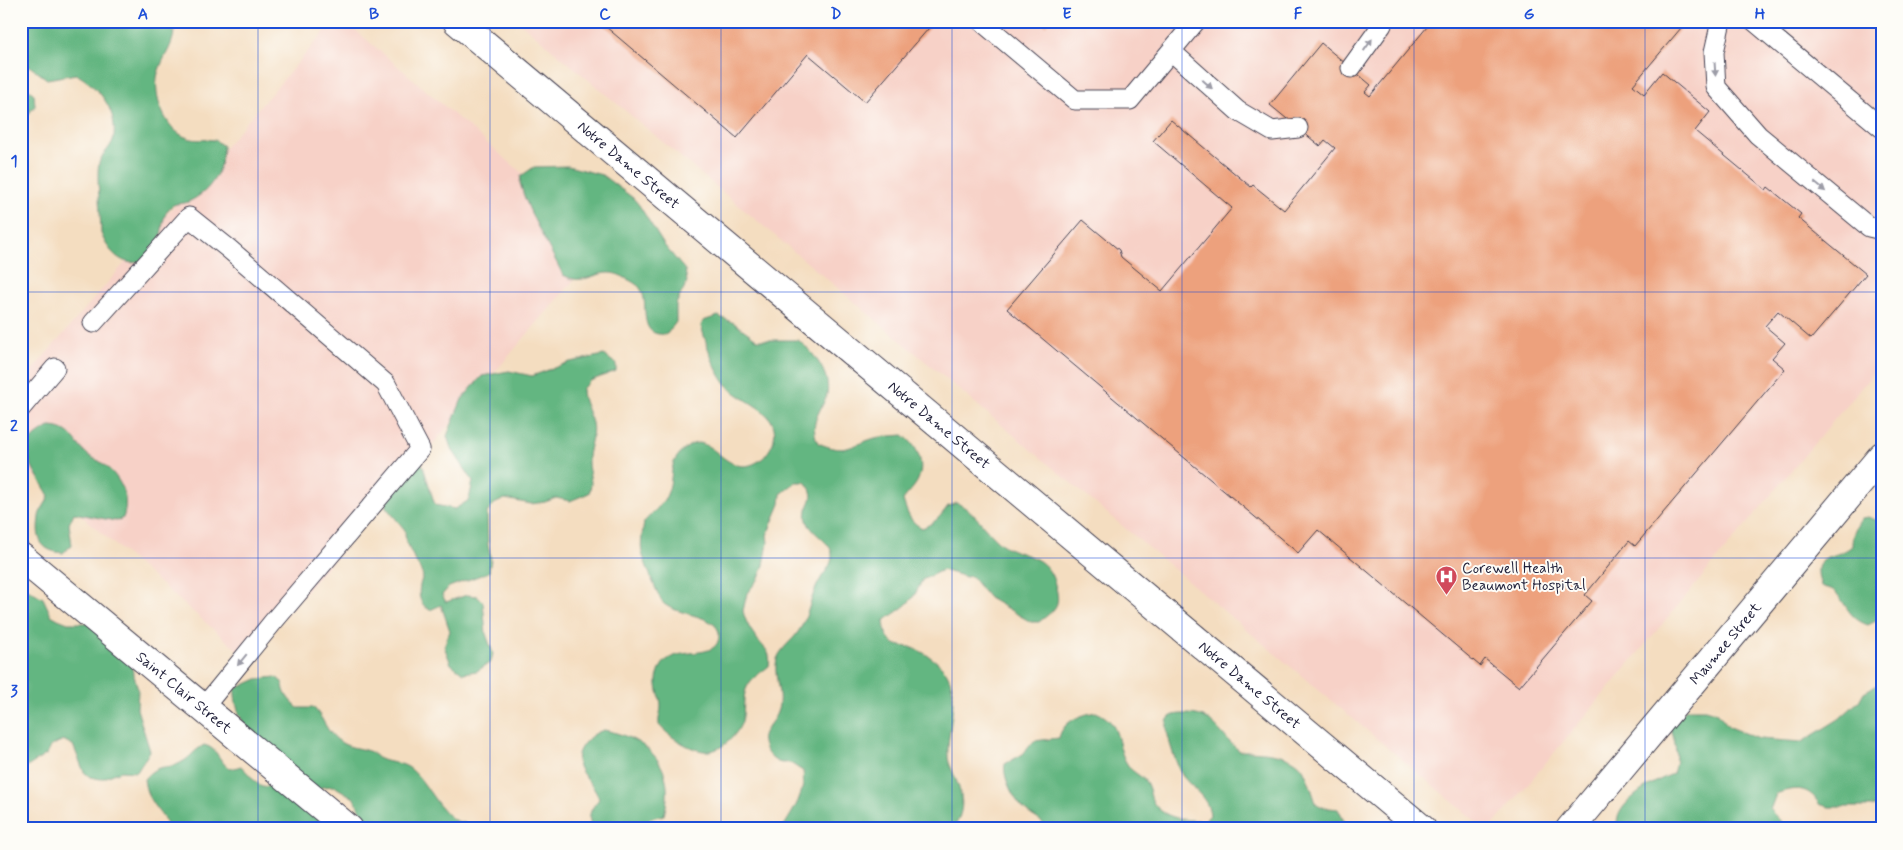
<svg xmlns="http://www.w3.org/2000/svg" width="1903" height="850" viewBox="0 0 1903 850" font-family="Mynerve,sans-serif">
	<rect width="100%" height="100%" fill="#fdfcf7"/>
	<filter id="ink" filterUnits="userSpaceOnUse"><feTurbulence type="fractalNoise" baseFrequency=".02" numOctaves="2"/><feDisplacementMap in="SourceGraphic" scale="10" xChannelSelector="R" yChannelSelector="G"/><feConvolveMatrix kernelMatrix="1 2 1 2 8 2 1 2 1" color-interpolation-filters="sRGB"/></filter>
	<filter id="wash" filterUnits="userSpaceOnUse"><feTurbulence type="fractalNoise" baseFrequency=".0096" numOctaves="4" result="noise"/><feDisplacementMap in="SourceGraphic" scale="20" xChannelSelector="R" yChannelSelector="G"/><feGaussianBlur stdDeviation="1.12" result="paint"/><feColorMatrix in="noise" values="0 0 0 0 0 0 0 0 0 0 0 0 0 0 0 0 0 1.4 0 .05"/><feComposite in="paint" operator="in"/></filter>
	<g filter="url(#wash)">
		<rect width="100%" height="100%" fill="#f4ddc0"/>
		<!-- built -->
		<path fill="#f7d1c7" d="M 334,21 L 345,21 L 605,244 L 248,659 L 21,464 L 21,383 Z
			M 518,21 L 1867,21 L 1882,34 L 1882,363 L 1490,829 L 1485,829 Z"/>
		<!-- forest -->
		<path fill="#64b681" stroke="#436c5e" d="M 21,21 L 174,23 C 176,45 164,53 158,73 C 152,95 165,131 188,138 C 196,141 207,139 215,140 L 223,146 C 222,171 212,191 188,202 C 181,205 174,201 168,210 C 160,220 164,240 155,250 C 134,276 110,258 101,233 C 101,218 96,174 99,163 C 102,153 113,147 114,136 C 117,108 97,86 76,74 L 47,79 L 21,60 Z
			M 21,83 L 34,94 L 35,106 L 21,123 Z
			M 568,166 L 602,175 L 633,198 L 639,205 L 664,245 L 685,270 L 687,282 L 676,304 L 676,322 L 667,334 C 635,338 651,303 640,288 C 637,284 631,281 627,279 C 603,264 593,282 574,279 C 570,279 566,276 563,275 C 548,244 529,216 520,183 L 521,176 L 534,167 Z
			M 718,316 L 734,323 L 758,340 L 798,340 C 814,352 835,379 825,400 C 817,416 810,425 818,443 C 847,455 848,446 875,438 C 884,436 894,436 903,435 C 915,443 925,461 919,477 C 917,485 908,493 903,500 C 907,513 910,522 922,528 C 935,523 940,517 948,506 L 957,503 C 976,512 984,529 999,542 C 1022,560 1047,550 1056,588 C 1061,607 1054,610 1039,622 L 1031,622 L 989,598 L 971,576 L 966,577 L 942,570 L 922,580 C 911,606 905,605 884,621 C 885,632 888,645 902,646 C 906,647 910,646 913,648 C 922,651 936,660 942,667 C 964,691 946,729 948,757 C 948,762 952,769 954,775 C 963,796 966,809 953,829 L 782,829 C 793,811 806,793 803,771 C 799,769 794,765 790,763 C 786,762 782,764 778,762 C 768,758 758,742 765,731 C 771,722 777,717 779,705 C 781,690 773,674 777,659 C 781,648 792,641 798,632 C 809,617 810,596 820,580 C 824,572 832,566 832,556 C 833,542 810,534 807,520 C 803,503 821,500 805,482 L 796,482 L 781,494 L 780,504 L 767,535 L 768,543 L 764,565 L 758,580 L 747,593 L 743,611 C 745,620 749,628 755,636 C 762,648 772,649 769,666 C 762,672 751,678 747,687 C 742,697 745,710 742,721 C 738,734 723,750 709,751 C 694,753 668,736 659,725 C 658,717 661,713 661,706 C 661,698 656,689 657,680 C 657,677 659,672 660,669 C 671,641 720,665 719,634 C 718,614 675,616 662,602 C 659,597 643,559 642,552 C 640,543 643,531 644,522 C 652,513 664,504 668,492 C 675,472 666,462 689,446 C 713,430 728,486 763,458 C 768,453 773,445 774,439 C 780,409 740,403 725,383 C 713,367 707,345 701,326 L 703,321 Z
			M 604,355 L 616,364 L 616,371 L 590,381 L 582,389 C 582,402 589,411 592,423 C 595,437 587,449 588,462 C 588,474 594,481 589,493 L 570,501 L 556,498 L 545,502 L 531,504 L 505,499 L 494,504 L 487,513 L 488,545 L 491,559 L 489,572 L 449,587 L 442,595 L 446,602 L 467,595 L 477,596 L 483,602 L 486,634 L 493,653 L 491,662 L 477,671 L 463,673 L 451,664 L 444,646 L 450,631 L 441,605 L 430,610 C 416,603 418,588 423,576 C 417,560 404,546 405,530 L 386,507 L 382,478 L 410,459 L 422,463 L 435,505 L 455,509 L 469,500 L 473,481 L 451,448 L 447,436 L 462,399 L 482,376 L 509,371 L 532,376 L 570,362 Z
			M 50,427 C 72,428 72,440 86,453 C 89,457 95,459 99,461 C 119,474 131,496 123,518 L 116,521 L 74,513 L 69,524 L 72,545 L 63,553 C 40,551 36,539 39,517 C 39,511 47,503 49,496 C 34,468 10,445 50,427 Z
			M 1868,517 L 1876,520 L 1882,529 L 1882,618 L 1868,625 C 1847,618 1846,601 1833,590 C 1830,588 1824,588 1821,586 C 1809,550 1835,561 1852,546 C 1852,535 1855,527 1862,518 Z
			M 21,585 L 43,598 L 51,615 L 58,619 L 68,623 L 100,623 L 128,654 L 138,690 L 137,709 L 150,751 L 137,772 L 121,771 L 101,779 L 90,777 L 84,772 L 73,745 L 63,740 L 50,747 L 47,754 L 21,771 Z
			M 276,677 L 283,683 C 283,694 290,701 298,708 L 314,708 C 326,721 325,732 342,743 C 350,748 361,748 371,752 C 374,754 376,758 380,759 C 390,764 402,761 412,770 C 427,783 440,814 457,821 C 470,826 485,822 497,829 L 370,829 L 354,798 L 334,786 L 322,787 L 310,796 L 349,829 L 170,829 C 160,809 147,804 144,779 C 159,761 168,771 182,762 C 190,758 193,751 204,745 C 219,748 219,764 231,769 L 241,766 C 256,780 257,792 279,784 L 287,766 C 277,745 267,746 251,732 C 240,723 234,702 235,689 L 257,679 Z
			M 1882,682 L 1882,807 L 1829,807 L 1819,804 C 1809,786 1794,787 1776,794 L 1770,810 L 1788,829 L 1618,829 C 1610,805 1654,781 1673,774 C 1678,757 1676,743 1670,726 L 1686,709 L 1705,709 L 1718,713 L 1729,727 L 1759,739 L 1802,742 L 1839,719 L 1859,701 L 1864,692 Z
			M 1096,712 C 1125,724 1113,747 1130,768 C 1135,774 1144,777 1147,784 C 1150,789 1150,797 1153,802 C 1163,819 1188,821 1205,820 L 1210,815 C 1209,798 1191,788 1182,775 C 1177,765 1160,724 1170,717 C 1174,714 1180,714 1185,714 C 1192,714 1201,715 1207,719 C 1220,728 1227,742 1240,751 C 1258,751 1292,752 1303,769 C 1309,779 1312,792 1316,803 L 1320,807 L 1338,809 L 1344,821 L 1358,829 L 1048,829 C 1041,819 1034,818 1026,811 C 1015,802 1002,777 1005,764 L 1023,754 L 1034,741 L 1059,738 C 1063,721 1080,715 1096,712 Z
			M 604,730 C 649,739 677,766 664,815 L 651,818 L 641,829 L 593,829 C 586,816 591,809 599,799 C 593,780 567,767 582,746 C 588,738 594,733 604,730 Z"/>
		<g id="blocks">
			<!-- building -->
			<path fill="#eda17d" d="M 599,21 L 935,21 L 865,102 L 808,54 L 737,138 Z
				M 1040,21 L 1050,21 L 1046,26 Z
				M 1432,21 L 1673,21 L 1681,28 L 1633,85 L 1644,94 L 1662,72 L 1710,112 L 1695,131 L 1766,190 L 1768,187 L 1801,214 L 1798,218 L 1866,274 L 1811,339 L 1778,311 L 1765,326 L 1785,343 L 1772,358 L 1785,369 L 1635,546 L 1629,541 L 1585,595 L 1592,601 L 1519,687 L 1485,659 L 1480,666 L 1318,530 L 1298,553 L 1007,309 L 1083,220 L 1119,250 L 1121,257 L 1162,291 L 1232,208 L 1153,141 L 1171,120 L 1251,187 L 1253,185 L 1284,210 L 1335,148 L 1325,140 L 1320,146 L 1270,105 L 1321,43 L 1371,85 L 1365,92 L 1370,96 Z"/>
		</g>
	</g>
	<g filter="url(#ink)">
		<use href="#blocks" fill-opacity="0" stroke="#423e4f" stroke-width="1"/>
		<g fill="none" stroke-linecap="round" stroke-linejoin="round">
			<defs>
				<path id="lane" d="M 981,21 L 1075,100 L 1130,100 L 1196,21
					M 1721,21 L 1714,52 L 1716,87 L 1758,135 L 1869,227 L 1882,230
					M 1754,21 L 1882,128
					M 1171,51 L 1238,111 L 1272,131 L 1298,128
					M 1351,68 L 1382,25 L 1382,21
					M 93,323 L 189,217 L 229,249 L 386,384 L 420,449 L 273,622 L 203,708
					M 21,408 L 55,368"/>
				<g id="street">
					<path id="s1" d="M 457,21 L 1422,829"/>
					<path id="s2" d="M 21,557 L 349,829"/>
					<path id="s3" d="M 1570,829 L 1882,456"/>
				</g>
			</defs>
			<!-- lane casing -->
			<use href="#lane" stroke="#423e4f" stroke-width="21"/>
			<!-- street casing -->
			<use href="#street" stroke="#423e4f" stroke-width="30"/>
			<!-- lane -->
			<use href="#lane" stroke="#fff" stroke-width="19"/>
			<!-- street -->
			<use href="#street" stroke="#fff" stroke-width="28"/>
		</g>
		<!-- one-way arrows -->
		<defs><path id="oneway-solid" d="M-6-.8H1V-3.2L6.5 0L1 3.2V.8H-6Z" transform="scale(1.25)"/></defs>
		<g fill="#9c9ca7">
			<use href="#oneway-solid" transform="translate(1368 45) rotate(-55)"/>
			<use href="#oneway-solid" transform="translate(1715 69) rotate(86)"/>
			<use href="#oneway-solid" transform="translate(1207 84) rotate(42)"/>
			<use href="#oneway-solid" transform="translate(1820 187) rotate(40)"/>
			<use href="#oneway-solid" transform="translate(242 660) rotate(129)"/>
		</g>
	</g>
	<!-- grid -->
	<path fill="none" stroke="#1d4ed8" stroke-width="1" stroke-opacity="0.55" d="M 258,21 L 258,829M 490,21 L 490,829M 721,21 L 721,829M 952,21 L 952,829M 1182,21 L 1182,829M 1414,21 L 1414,829M 1645,21 L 1645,829M 21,292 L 1882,292M 21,558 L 1882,558"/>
	<!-- icons -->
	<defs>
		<symbol id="hospital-pin" viewBox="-11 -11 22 30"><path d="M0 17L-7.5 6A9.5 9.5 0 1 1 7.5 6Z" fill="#d1495b" stroke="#fdfcf7"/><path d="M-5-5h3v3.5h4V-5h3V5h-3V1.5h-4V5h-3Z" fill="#fff"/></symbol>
	</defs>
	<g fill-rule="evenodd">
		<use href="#hospital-pin" x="1434" y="564" width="25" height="34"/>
	</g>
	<g text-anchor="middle" stroke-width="4" stroke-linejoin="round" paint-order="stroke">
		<!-- street labels -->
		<g font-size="15" fill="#22223b" stroke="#fdfcf7">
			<text dy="5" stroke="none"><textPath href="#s1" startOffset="224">Notre Dame Street</textPath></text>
			<text dy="5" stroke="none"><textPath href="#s1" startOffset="629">Notre Dame Street</textPath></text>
			<text dy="5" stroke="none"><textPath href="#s3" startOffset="242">Maumee Street</textPath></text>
			<text dy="5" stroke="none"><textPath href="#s1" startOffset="1034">Notre Dame Street</textPath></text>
			<text dy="5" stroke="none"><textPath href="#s2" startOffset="212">Saint Clair Street</textPath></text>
		</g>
		<!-- poi labels -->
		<g font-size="15" fill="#22223b" stroke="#fdfcf7" text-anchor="start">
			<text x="1462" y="573">Corewell Health<tspan x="1462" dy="17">Beaumont Hospital</tspan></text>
		</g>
	</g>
	<!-- margin -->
	<rect width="1903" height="850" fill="none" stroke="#fdfcf7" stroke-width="55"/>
	<rect x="28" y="28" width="1848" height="794" fill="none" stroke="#1d4ed8" stroke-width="2"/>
	<g font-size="16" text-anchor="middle" font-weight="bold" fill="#1d4ed8">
		<text x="143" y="19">A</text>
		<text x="374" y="19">B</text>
		<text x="605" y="19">C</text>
		<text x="836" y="19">D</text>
		<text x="1067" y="19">E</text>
		<text x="1298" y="19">F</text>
		<text x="1529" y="19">G</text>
		<text x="1760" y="19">H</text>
		<text x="14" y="166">1</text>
		<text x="14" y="431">2</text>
		<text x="14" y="696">3</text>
	</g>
</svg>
